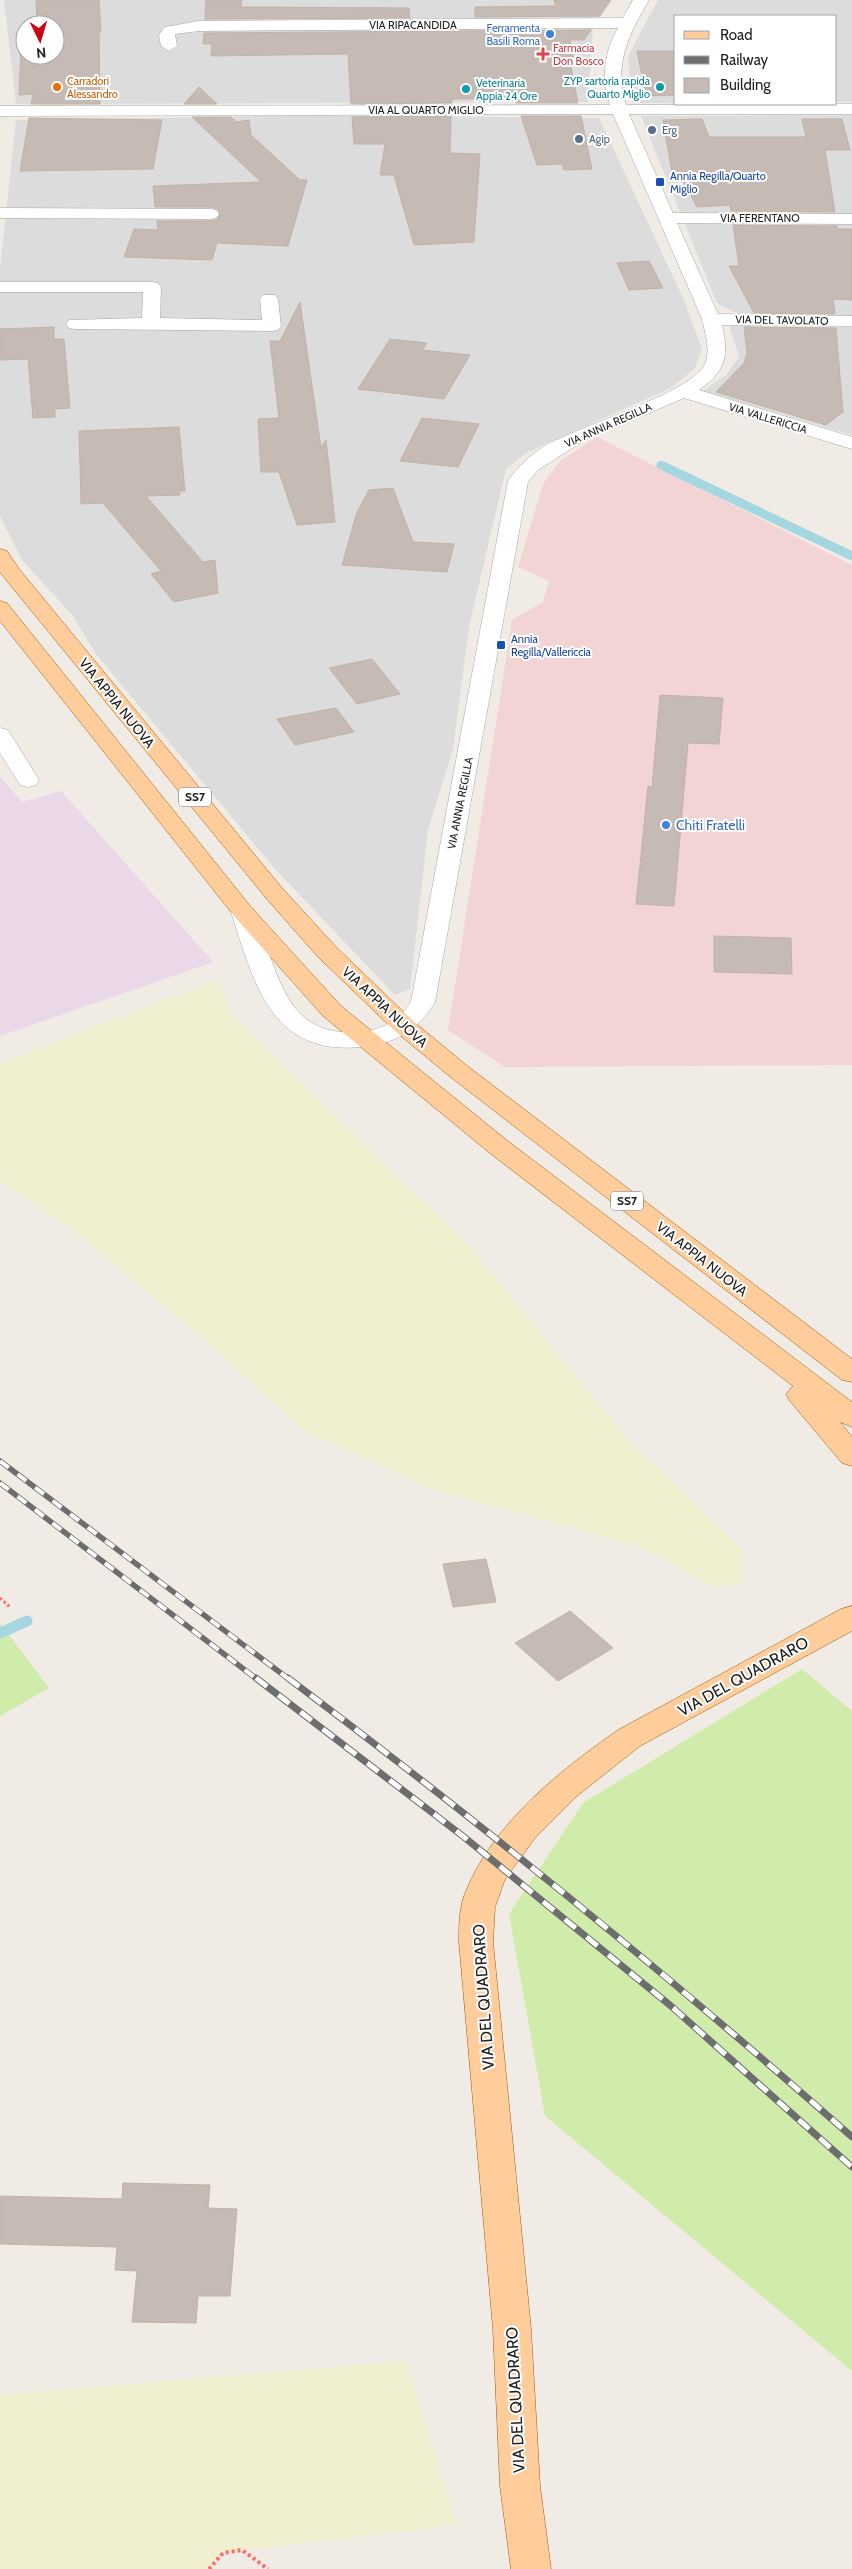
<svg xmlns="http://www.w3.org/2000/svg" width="852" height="2569" viewBox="0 0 852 2569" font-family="Cabin,sans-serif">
	<rect width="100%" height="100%" fill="#f0ece5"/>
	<!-- residential -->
	<path fill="#dddcdc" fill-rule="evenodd" d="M 4,0 L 611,0 L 593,27 L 588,102 L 16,104 ZM 25,25 L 55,25 L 55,55 L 25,55 Z
		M 658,0 L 852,0 L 852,102 L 836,102 L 836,16 L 676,16 L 676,103 L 632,103 L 628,56 Z
		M 327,115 L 599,118 L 683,298 L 702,349 L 695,368 L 671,388 L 528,452 L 506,469 L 469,627 L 453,749 L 428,830 L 410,989 L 395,995 L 276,870 L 96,654 L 73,616 L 22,560 L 0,516 L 0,268 L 16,120 Z
		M 852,115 L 852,316 L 738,314 L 717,303 L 641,116 Z
		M 729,326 L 852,327 L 852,435 L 703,391 L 727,374 L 739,356 Z"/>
	<!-- commercial -->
	<path fill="#f2d4d5" d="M 597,437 L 852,565 L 852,1065 L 505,1067 L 448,1030 L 512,620 L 543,602 L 549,581 L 518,567 L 543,484 L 560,461 Z"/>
	<!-- industrial -->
	<path fill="#ead7e8" d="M 0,777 L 22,802 L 61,791 L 213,962 L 0,1036 Z"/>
	<!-- farmland -->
	<path fill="#f0efd0" d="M 217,980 L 233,1016 L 472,1249 L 624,1435 L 744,1552 L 741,1585 L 712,1586 L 640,1547 L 429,1488 L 305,1431 L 204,1340 L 73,1230 L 0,1181 L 0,1063 Z
		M 406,2361 L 457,2525 L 223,2553 L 207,2569 L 0,2569 L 0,2395 Z"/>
	<!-- grass -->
	<path fill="#d0ecaa" d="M 0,1623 L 49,1688 L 0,1716 Z
		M 802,1669 L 852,1711 L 852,2371 L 545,2116 L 509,1914 L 583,1803 Z"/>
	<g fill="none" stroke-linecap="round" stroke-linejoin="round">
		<!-- stream-far1 -->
		<path stroke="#a4d7df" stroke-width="9" d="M 661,465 L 852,556"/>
		<!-- stream -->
		<path stroke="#a4d7df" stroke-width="11" d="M 0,1633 L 27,1621"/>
	</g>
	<!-- building -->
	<path fill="#c5bbb4" stroke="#c3b1a7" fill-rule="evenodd" d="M 36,0 L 99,0 L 101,32 L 99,32 L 100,104 L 31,104 L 33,94 L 19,95 L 22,24 L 37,24 ZM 25,25 L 55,25 L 55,55 L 25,55 Z
		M 206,0 L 242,0 L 241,7 L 409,8 L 410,18 L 205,19 Z
		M 554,0 L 611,0 L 600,16 L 475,17 L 475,7 L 556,6 Z
		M 591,30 L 584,40 L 570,40 L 573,57 L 570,61 L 578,103 L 516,103 L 515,99 L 452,99 L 452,103 L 351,104 L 348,54 L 211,56 L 212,44 L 203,44 L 204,33 Z
		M 637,51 L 676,51 L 676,95 L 646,96 Z
		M 199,87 L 217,104 L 184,104 Z
		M 451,116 L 450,153 L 480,154 L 474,242 L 414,245 L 394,175 L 380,175 L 385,144 L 354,144 L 352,117 Z
		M 521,116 L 581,116 L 592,169 L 564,170 L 562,164 L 537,165 Z
		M 192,117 L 231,117 L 236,122 L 249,120 L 251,135 L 300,180 L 307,180 L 288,246 L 217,243 L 212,260 L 124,257 L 134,229 L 158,230 L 157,221 L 210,221 L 216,220 L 220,215 L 218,209 L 210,207 L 155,207 L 153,186 L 261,182 Z
		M 29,118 L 162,120 L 153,169 L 20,171 Z
		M 702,119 L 709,137 L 806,137 L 802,119 L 842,119 L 850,150 L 825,150 L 835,212 L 731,211 L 730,205 L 697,207 L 679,173 L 672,173 L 663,120 Z
		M 733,225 L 837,226 L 838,229 L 852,229 L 852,300 L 833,299 L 835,314 L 754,313 L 729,266 L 739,266 Z
		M 649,261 L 663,288 L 629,290 L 617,263 Z
		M 300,302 L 321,448 L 326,440 L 335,522 L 297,525 L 279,472 L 261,472 L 258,419 L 279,418 L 270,341 L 280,341 Z
		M 54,327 L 54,339 L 64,339 L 70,408 L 55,409 L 55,417 L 33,418 L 28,359 L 0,360 L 0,329 Z
		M 744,327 L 836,328 L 843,412 L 826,425 L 716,392 L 744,363 L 747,353 Z
		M 390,339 L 427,343 L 422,350 L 470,355 L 444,399 L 358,389 Z
		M 422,418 L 479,424 L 458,467 L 400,461 Z
		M 179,427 L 185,491 L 180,491 L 180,495 L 146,496 L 203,562 L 215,560 L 218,593 L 174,602 L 151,574 L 161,571 L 103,503 L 81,504 L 79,431 Z
		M 393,488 L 413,542 L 454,544 L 447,572 L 342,565 L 357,512 L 369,490 Z
		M 372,659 L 400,694 L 357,704 L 329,668 Z
		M 660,695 L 723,698 L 719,744 L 688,743 L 674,906 L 636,904 L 648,786 L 652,787 Z
		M 336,708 L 354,732 L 295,745 L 277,719 Z
		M 714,936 L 791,938 L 792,974 L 714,972 Z
		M 486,1559 L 496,1602 L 453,1607 L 443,1564 Z
		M 570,1611 L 613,1648 L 558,1681 L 515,1643 Z
		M 123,2183 L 210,2185 L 208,2208 L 237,2209 L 230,2296 L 198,2296 L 196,2323 L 132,2322 L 137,2271 L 115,2270 L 117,2247 L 0,2244 L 0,2196 L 122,2199 Z"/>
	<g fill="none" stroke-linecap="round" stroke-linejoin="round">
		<defs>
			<path id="minor" d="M 633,0 L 649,0 C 629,34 613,65 626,105 L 852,104 L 852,114 L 629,114 L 673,213 L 852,214 L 852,224 L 677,223 L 718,314 L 852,316 L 852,326 L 722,325 C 729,356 726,371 699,390 L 852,437 L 852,449 L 684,398 L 580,443 L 538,470 L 528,482 L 435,1002 C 419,1029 400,1041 369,1046 C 272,1060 255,986 231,912 L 235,907 L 243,905 L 251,907 C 259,917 261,931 265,942 C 283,994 297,1037 360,1032 C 382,1030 399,1021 411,1002 L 508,481 C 518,467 529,456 543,447 C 576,427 692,393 705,364 C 711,350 705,333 702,319 L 613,114 L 0,116 L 0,106 L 610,105 C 601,78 604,52 618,28 L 199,31 L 175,34 L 177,46 L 169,51 L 161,46 L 159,35 L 165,27 L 199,21 L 623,18 Z
				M 0,208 L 210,209 L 216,210 L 219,214 L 216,218 L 210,219 L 0,218 Z
				M 0,282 L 152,282 L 158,283 L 161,287 L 160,318 L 262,320 L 260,299 L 263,295 L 275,295 L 278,299 L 281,326 L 278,330 L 272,331 L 75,329 L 69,328 L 66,324 L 69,320 L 142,318 L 143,292 L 0,292 Z
				M 0,728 L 8,730 L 11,735 L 39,780 L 36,785 L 28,787 L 20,785 L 0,753 Z"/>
			<path id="major" d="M 0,549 L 7,551 L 19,569 L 282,888 L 336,947 L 413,1021 L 466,1065 L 852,1359 L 852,1382 L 842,1380 L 448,1075 L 395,1031 L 318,957 L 266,898 L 3,576 L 0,572 Z
				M 0,601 L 7,603 L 251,907 L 341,1006 L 509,1142 L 852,1402 L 852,1427 L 840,1422 L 852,1437 L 852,1466 L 842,1463 L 790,1401 L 786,1394 L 793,1386 L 491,1154 L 323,1016 L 235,917 L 0,621 Z
				M 852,1606 L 852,1631 L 640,1746 L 577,1796 L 535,1838 L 505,1879 L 495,1907 L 493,1942 L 531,2329 L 540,2486 L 551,2569 L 511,2569 L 500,2486 L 493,2329 L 459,1942 C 459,1927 459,1911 464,1896 C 491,1825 558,1772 618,1730 L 841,1609 Z"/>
		</defs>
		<!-- minor casing -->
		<use href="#minor" stroke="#a6a6a6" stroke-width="1"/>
		<!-- major casing -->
		<use href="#major" stroke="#9b5b00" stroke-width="1"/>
		<!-- path-far1 -->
		<path stroke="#fe6c68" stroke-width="3" stroke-dasharray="2.5 2.5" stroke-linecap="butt" d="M 0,1598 L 10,1607"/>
		<!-- path -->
		<path stroke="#fe6c68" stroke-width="4" stroke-dasharray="3 3" stroke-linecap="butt" d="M 209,2569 L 223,2553 L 242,2550 L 268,2569"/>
		<!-- minor -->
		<use href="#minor" fill="#fff" fill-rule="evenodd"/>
		<!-- major -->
		<use href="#major" fill="#ffcc9c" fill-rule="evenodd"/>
		<defs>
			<path id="rail-far1" d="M 0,1461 L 290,1680
				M 0,1483 L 258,1680"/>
			<path id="rail" d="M 256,1678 L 464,1837 L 671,2006 L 852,2167
				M 288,1678 C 482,1824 670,1976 852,2137"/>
		</defs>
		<!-- rail-far1 casing -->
		<use href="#rail-far1" stroke="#6d6d6d" stroke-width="5.5"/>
		<!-- rail casing -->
		<use href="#rail" stroke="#6d6d6d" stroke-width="7"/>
		<!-- rail-far1 -->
		<use href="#rail-far1" stroke="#fff" stroke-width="4" stroke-dasharray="11" stroke-linecap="butt"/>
		<!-- rail -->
		<use href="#rail" stroke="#fff" stroke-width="5" stroke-dasharray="14" stroke-linecap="butt"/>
	</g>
	<!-- markers -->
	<g fill="#3f7fe0" stroke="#fff" stroke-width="2">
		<circle cx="550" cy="34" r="5"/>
		<circle cx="666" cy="825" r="5"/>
	</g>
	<path fill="#e0444e" stroke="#fff" stroke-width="2" d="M540.5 46.5h5v5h5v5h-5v5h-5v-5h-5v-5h5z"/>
	<circle fill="#e8710a" stroke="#fff" stroke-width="2" cx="57" cy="87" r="5"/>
	<g fill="#0f9aa8" stroke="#fff" stroke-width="2">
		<circle cx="660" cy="87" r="5"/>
		<circle cx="466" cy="89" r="5"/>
	</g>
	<g fill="#5c6f8a" stroke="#fff" stroke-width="2">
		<circle cx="652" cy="130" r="5"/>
		<circle cx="579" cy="139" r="5"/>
	</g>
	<g fill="#1a4fb4" stroke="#fff" stroke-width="2">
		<rect x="655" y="177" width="10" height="10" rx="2.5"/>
		<rect x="496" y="640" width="10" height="10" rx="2.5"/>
	</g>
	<g text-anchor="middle" stroke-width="4" stroke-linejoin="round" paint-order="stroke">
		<!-- far-street labels -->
		<g font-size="11" fill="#1f1f1f" stroke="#fff">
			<text x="413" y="29">VIA RIPACANDIDA</text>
			<text x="426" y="114">VIA AL QUARTO MIGLIO</text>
			<text x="760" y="222">VIA FERENTANO</text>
			<text transform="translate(782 320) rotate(1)" y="4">VIA DEL TAVOLATO</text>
			<text transform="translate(768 418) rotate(17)" y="4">VIA VALLERICCIA</text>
			<text transform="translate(608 425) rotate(-24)" y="4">VIA ANNIA REGILLA</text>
			<text transform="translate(460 803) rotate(-79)" y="4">VIA ANNIA REGILLA</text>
		</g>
		<!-- far-shop labels -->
		<g font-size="11" fill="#366cbe" stroke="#fff" text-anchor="end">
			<text x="540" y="32">Ferramenta<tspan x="540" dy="13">Basili Roma</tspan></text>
		</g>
		<!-- far-health labels -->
		<g font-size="11" fill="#be3a42" stroke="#fff" text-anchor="start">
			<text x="553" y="52">Farmacia<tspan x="553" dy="13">Don Bosco</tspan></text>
		</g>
		<!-- far-food labels -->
		<g font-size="11" fill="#c56008" stroke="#fff" text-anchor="start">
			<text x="67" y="85">Carradori<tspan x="67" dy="13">Alessandro</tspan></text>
		</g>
		<!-- far-culture labels -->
		<g font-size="11" fill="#0d838f" stroke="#fff" text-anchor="end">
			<text x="650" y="85">ZYP sartoria rapida<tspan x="650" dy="13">Quarto Miglio</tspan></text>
			<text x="476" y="87" text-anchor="start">Veterinaria<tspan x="476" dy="13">Appia 24 Ore</tspan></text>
		</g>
		<!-- far-service labels -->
		<g font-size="11" fill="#4e5e75" stroke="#fff" text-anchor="start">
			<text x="662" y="134">Erg</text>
			<text x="589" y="143">Agip</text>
		</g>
		<!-- far-transit labels -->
		<g font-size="11" fill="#164399" stroke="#fff" text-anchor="start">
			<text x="670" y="180">Annia Regilla/Quarto<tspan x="670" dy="13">Miglio</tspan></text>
			<text x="511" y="643">Annia<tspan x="511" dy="13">Regilla/Vallericcia</tspan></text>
		</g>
		<!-- shield labels -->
		<g fill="#fff" stroke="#626262" stroke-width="1">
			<rect x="179" y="787.5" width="32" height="19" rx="4"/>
			<rect x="611" y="1191.5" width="32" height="19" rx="4"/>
		</g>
		<g font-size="12" font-weight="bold" fill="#1f1f1f">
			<text x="195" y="801">SS7</text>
			<text x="627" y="1205">SS7</text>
		</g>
		<!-- street labels -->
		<g font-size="14" fill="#1f1f1f" stroke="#fff">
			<text transform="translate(117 703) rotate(51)" y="5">VIA APPIA NUOVA</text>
			<text transform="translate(385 1007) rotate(43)" y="5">VIA APPIA NUOVA</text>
			<text transform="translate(702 1259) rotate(38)" y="5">VIA APPIA NUOVA</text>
		</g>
		<!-- shop labels -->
		<g font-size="14" fill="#366cbe" stroke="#fff" text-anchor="start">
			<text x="676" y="830">Chiti Fratelli</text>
		</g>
		<!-- near-street labels -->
		<g font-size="16" fill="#1f1f1f" stroke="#fff">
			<text transform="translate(743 1676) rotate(-29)" y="6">VIA DEL QUADRARO</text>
			<text transform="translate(483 1997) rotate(-94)" y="6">VIA DEL QUADRARO</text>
			<text transform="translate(515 2400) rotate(-93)" y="6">VIA DEL QUADRARO</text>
		</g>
	</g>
	<!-- legend -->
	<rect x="674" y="15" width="162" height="90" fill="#ffffff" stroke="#a5a5a5"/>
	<rect x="684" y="31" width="25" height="8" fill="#ffcc9c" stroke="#a5a5a5"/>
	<text x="720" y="40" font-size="15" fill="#1f1f1f">Road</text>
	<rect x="684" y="56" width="25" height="8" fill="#6d6d6d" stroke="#a5a5a5"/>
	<text x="720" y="65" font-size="15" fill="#1f1f1f">Railway</text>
	<rect x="684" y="78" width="25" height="15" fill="#c5bbb4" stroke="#a5a5a5"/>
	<text x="720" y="90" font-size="15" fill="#1f1f1f">Building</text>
	<!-- north arrow -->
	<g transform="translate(40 40) rotate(175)"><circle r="24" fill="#ffffff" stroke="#a5a5a5"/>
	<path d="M0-4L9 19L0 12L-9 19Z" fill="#cf0011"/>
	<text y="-8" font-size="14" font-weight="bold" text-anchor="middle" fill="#1f1f1f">N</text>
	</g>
</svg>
